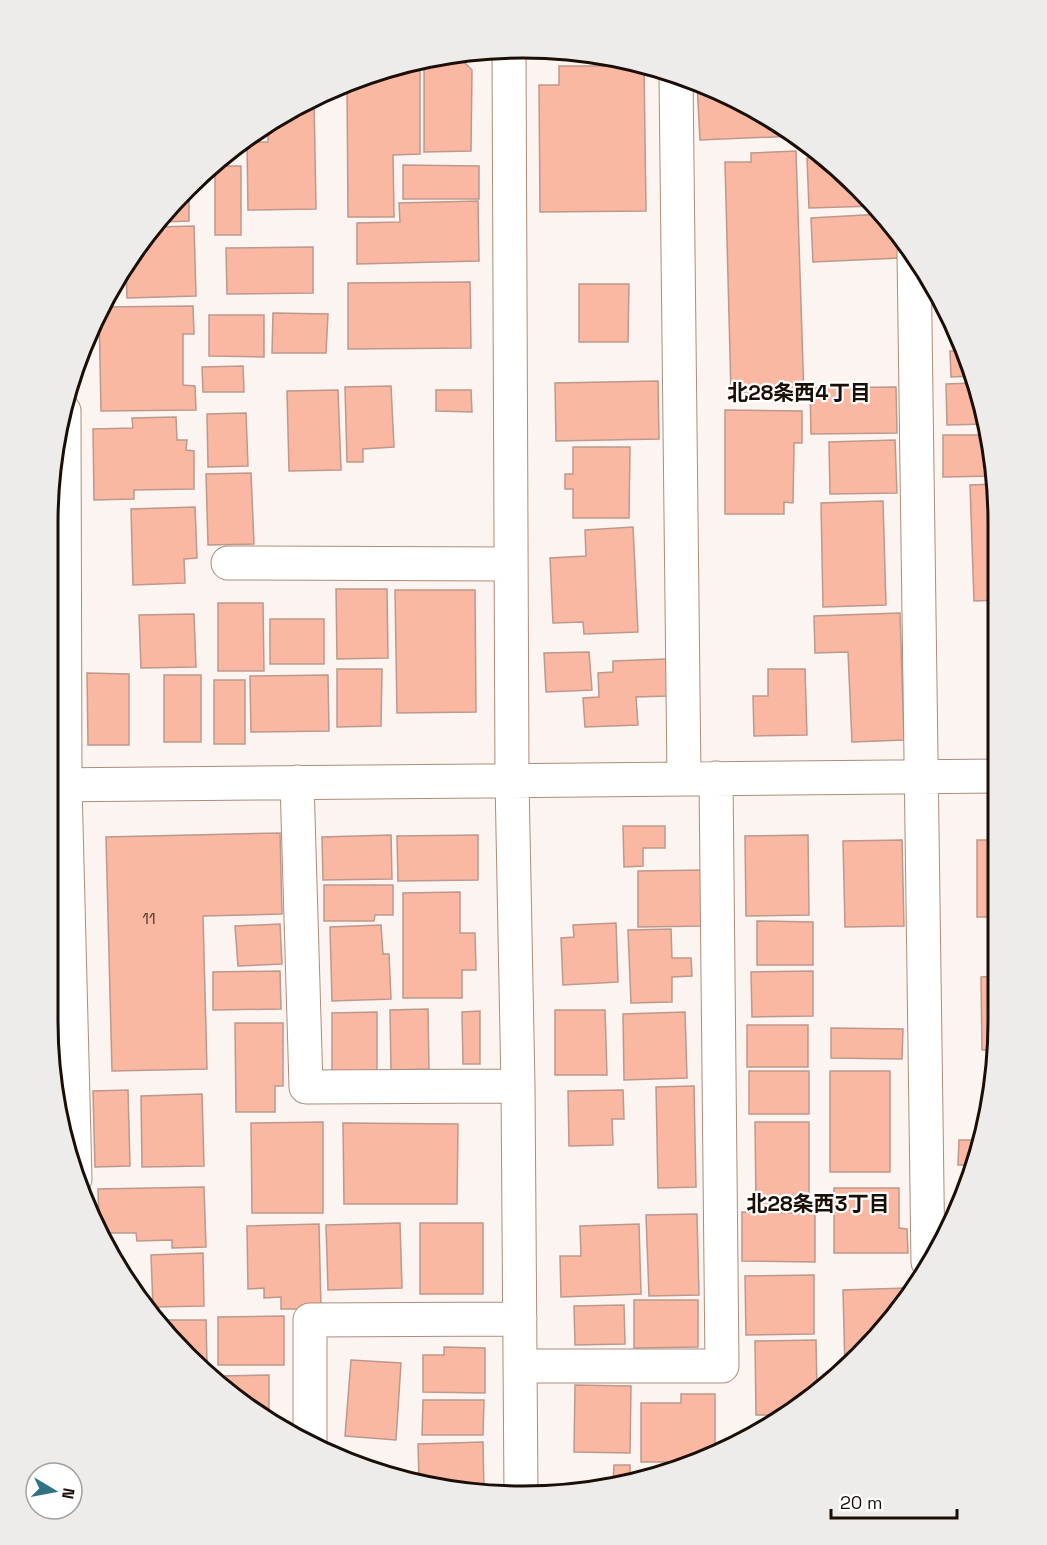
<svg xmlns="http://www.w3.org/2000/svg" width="1047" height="1545" viewBox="0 0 1047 1545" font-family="'Space Grotesk','Noto Sans JP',sans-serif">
	<rect width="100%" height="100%" fill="#fbf4f0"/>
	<!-- building -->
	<path fill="#fab8a3" stroke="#bd988c" stroke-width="1.5" d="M 458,56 L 472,70 L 471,151 L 424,152 L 424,59 Z
		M 420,61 L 420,154 L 393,155 L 394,217 L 348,217 L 347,83 Z
		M 559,66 L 644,66 L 646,211 L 540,212 L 539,85 L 559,85 Z
		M 697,82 L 787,128 L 797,136 L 700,140 Z
		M 314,99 L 316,209 L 248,210 L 247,142 L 268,142 L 268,124 Z
		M 796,151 L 804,397 L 783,398 L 782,392 L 764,392 L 764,398 L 745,399 L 745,392 L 731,393 L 725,162 L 751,162 L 751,153 Z
		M 823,157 L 859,187 L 875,206 L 809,208 L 807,158 Z
		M 403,165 L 479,166 L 479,199 L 403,199 Z
		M 215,166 L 241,166 L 241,235 L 215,235 Z
		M 189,186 L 189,221 L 163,222 L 187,188 Z
		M 478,201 L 479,261 L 357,264 L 357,223 L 400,222 L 399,203 Z
		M 882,214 L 899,235 L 900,258 L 813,262 L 811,218 Z
		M 194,226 L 196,296 L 127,298 L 126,272 L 158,227 Z
		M 313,247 L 313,293 L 227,294 L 226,248 Z
		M 470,282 L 471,348 L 348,349 L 348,283 Z
		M 579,284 L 629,284 L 628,342 L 579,342 Z
		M 193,306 L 194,334 L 183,334 L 183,385 L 195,386 L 196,410 L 101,411 L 99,310 L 102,307 Z
		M 273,313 L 328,314 L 326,353 L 272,353 Z
		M 209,315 L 264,315 L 264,357 L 209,356 Z
		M 964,347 L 973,376 L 951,377 L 950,351 L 965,351 Z
		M 243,366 L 244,392 L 203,392 L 202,367 Z
		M 658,381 L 659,439 L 556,441 L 555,383 Z
		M 975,383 L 988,424 L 947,425 L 946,384 Z
		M 391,386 L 394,447 L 363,449 L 363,462 L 347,462 L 345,387 Z
		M 896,387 L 897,433 L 811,434 L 810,388 Z
		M 338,390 L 341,470 L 289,471 L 287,391 Z
		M 436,390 L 471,390 L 472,412 L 436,411 Z
		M 725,410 L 802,411 L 802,443 L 794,443 L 793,503 L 784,502 L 784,514 L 725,514 Z
		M 246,413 L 248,466 L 208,467 L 207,414 Z
		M 176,417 L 177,440 L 187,440 L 186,450 L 194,451 L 194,489 L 134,490 L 134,499 L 94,500 L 93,429 L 133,428 L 132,418 Z
		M 943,435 L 990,435 L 994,476 L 943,477 Z
		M 895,440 L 897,493 L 830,494 L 829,442 Z
		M 573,447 L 630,447 L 629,518 L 573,518 L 573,489 L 565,489 L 565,474 L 573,474 Z
		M 251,473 L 254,544 L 208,545 L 206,474 Z
		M 995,484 L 999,524 L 999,600 L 974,601 L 970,485 Z
		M 883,501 L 886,605 L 823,607 L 821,503 Z
		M 195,507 L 197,558 L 184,559 L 185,583 L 133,585 L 131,509 Z
		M 633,527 L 638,632 L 584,634 L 583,622 L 553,623 L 550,558 L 586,556 L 585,530 Z
		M 336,589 L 387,589 L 388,658 L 337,659 Z
		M 395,590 L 475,590 L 476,712 L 397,713 Z
		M 218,603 L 263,603 L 264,671 L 218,671 Z
		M 900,613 L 904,740 L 852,742 L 848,652 L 815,653 L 814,616 Z
		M 194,614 L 196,667 L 141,668 L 139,615 Z
		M 270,619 L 324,619 L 324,664 L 270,664 Z
		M 589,652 L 592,690 L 546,692 L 544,653 Z
		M 666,659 L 667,696 L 636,697 L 638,725 L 585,727 L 583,698 L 599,697 L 598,673 L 613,672 L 613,661 Z
		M 337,669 L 382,669 L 381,726 L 337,727 Z
		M 768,669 L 805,669 L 807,735 L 754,736 L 753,696 L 768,696 Z
		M 87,673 L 129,674 L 129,745 L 88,745 Z
		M 164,675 L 201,675 L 201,742 L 164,742 Z
		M 328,675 L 329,731 L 251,732 L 250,676 Z
		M 214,680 L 245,680 L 245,744 L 214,744 Z
		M 623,826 L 665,826 L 665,848 L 643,848 L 643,866 L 624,867 Z
		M 280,833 L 282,914 L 203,916 L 207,1069 L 112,1071 L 106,837 Z
		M 391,835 L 392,879 L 323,880 L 322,837 Z
		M 478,835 L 478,880 L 398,881 L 397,836 Z
		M 808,835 L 809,915 L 746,916 L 745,836 Z
		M 902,840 L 904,926 L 845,927 L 843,841 Z
		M 977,840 L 999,840 L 999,917 L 977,917 Z
		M 48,843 L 50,843 L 52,910 L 48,910 Z
		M 705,870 L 706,926 L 638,927 L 638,871 Z
		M 324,885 L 393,885 L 393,915 L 375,915 L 374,921 L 324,921 Z
		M 460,892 L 460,933 L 475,933 L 476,970 L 462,970 L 462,998 L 403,998 L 403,893 Z
		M 757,921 L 813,922 L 813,965 L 757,965 Z
		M 616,923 L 618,982 L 563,985 L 561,938 L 574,937 L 573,925 Z
		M 280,924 L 282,964 L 238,966 L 235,926 Z
		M 381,925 L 383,954 L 389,954 L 391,999 L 332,1001 L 330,927 Z
		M 671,929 L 672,958 L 691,958 L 692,976 L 672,977 L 672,1002 L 631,1003 L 628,930 Z
		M 48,937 L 52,937 L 53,958 L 48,958 Z
		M 280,971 L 281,1009 L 213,1010 L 213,972 Z
		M 813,971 L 813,1016 L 752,1017 L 751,972 Z
		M 999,976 L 999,1022 L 996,1050 L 982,1050 L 981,977 Z
		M 428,1009 L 429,1069 L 391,1070 L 390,1010 Z
		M 555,1010 L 605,1010 L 607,1075 L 555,1075 Z
		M 480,1011 L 480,1064 L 463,1064 L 462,1012 Z
		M 377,1012 L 377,1073 L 332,1073 L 332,1013 Z
		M 685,1012 L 687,1078 L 624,1080 L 623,1014 Z
		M 235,1023 L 283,1023 L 283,1086 L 275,1086 L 275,1112 L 236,1112 Z
		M 747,1025 L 808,1025 L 808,1067 L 747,1067 Z
		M 831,1028 L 903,1029 L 902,1059 L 831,1058 Z
		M 749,1071 L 809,1071 L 809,1114 L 749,1114 Z
		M 830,1071 L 890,1071 L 890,1172 L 830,1172 Z
		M 694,1086 L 696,1187 L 658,1188 L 656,1087 Z
		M 128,1090 L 130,1166 L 95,1167 L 93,1091 Z
		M 623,1090 L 624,1119 L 612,1119 L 613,1145 L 569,1146 L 568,1091 Z
		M 202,1094 L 204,1166 L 142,1167 L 141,1096 Z
		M 987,1096 L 992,1096 L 987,1123 Z
		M 323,1122 L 323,1213 L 252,1213 L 251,1123 Z
		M 755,1122 L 809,1122 L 809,1206 L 756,1207 Z
		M 343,1123 L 458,1124 L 457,1204 L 344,1204 Z
		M 959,1140 L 981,1140 L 972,1165 L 958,1165 Z
		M 204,1187 L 206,1247 L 172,1248 L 172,1240 L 137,1241 L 136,1233 L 102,1233 L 99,1226 L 98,1189 Z
		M 834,1188 L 899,1188 L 899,1228 L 907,1229 L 908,1253 L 834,1253 Z
		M 742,1212 L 815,1213 L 815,1262 L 742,1261 Z
		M 697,1214 L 699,1295 L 649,1296 L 646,1215 Z
		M 400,1223 L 402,1288 L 328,1290 L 326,1225 Z
		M 420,1223 L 483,1223 L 483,1294 L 420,1294 Z
		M 319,1224 L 321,1309 L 281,1309 L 281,1297 L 264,1298 L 264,1288 L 248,1289 L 247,1226 Z
		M 639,1224 L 641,1294 L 561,1297 L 560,1256 L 581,1256 L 580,1226 Z
		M 203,1253 L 204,1306 L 153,1307 L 151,1255 Z
		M 814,1275 L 814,1334 L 746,1335 L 745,1276 Z
		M 906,1288 L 906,1293 L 860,1357 L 845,1369 L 843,1290 Z
		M 634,1300 L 698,1300 L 698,1347 L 634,1348 Z
		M 624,1305 L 625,1344 L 575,1345 L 574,1306 Z
		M 284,1316 L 284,1365 L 218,1365 L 218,1317 Z
		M 161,1320 L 206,1320 L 207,1362 L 200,1362 Z
		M 816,1340 L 817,1390 L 785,1415 L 756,1415 L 755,1341 Z
		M 444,1347 L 485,1348 L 485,1393 L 423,1392 L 423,1355 L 444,1355 Z
		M 351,1360 L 401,1363 L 396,1440 L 345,1436 Z
		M 269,1375 L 269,1419 L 234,1399 L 222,1386 L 222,1376 Z
		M 575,1385 L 631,1386 L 630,1453 L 574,1452 Z
		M 681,1394 L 715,1394 L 715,1451 L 684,1462 L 641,1462 L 641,1403 L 681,1403 Z
		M 423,1400 L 484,1400 L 483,1435 L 422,1435 Z
		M 483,1442 L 484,1494 L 419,1479 L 418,1444 Z
		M 614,1465 L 630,1465 L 630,1482 L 613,1482 Z"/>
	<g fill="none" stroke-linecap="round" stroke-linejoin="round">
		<defs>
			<path id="minor" d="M 509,49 L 512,780 L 518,1086 L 521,1494
				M 676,75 L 684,778
				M 914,253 L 928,1262
				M 64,411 L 65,785 L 75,1179
				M 228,563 L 510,564
				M 297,782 L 306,1087 L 518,1086
				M 48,785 L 999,776
				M 520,1366 L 722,1366 L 716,778
				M 310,1442 L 310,1320 L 520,1319"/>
		</defs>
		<!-- minor casing -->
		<use href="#minor" stroke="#ad8d79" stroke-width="35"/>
		<!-- minor -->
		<use href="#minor" stroke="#fff" stroke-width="33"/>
	</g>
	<g text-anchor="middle" stroke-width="4.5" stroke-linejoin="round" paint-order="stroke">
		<!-- number labels -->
		<g font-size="16" fill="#52382e">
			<text x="149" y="924">11</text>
		</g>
		<!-- neighbourhood labels -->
		<g font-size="21" font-weight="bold" fill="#1a0e07" stroke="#fff">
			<text x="799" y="400">北28条西4丁目</text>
			<text x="818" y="1211">北28条西3丁目</text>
		</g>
	</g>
	<!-- crop -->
	<path d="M0 0H1047V1545H0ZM523 58H523A465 465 0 0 1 988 523V1021A465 465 0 0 1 523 1486H523A465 465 0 0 1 58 1021V523A465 465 0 0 1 523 58Z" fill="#edeceb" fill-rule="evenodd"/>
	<path fill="none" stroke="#1a0e07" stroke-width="3" d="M523 58H523A465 465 0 0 1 988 523V1021A465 465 0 0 1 523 1486H523A465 465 0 0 1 58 1021V523A465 465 0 0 1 523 58Z"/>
	<!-- north arrow -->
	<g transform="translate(54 1491) rotate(100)"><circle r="28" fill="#ffffff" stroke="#a39f9c" stroke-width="1.5"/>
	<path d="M0-4.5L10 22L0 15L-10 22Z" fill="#307384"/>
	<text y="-9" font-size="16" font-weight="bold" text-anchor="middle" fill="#1a0e07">N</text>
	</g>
	<!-- scale -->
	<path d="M831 1509v9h126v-9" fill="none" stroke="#1a0e07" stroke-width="3"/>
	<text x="840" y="1509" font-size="18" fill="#1a0e07" stroke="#ffffff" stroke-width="4.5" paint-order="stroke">20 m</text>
</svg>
